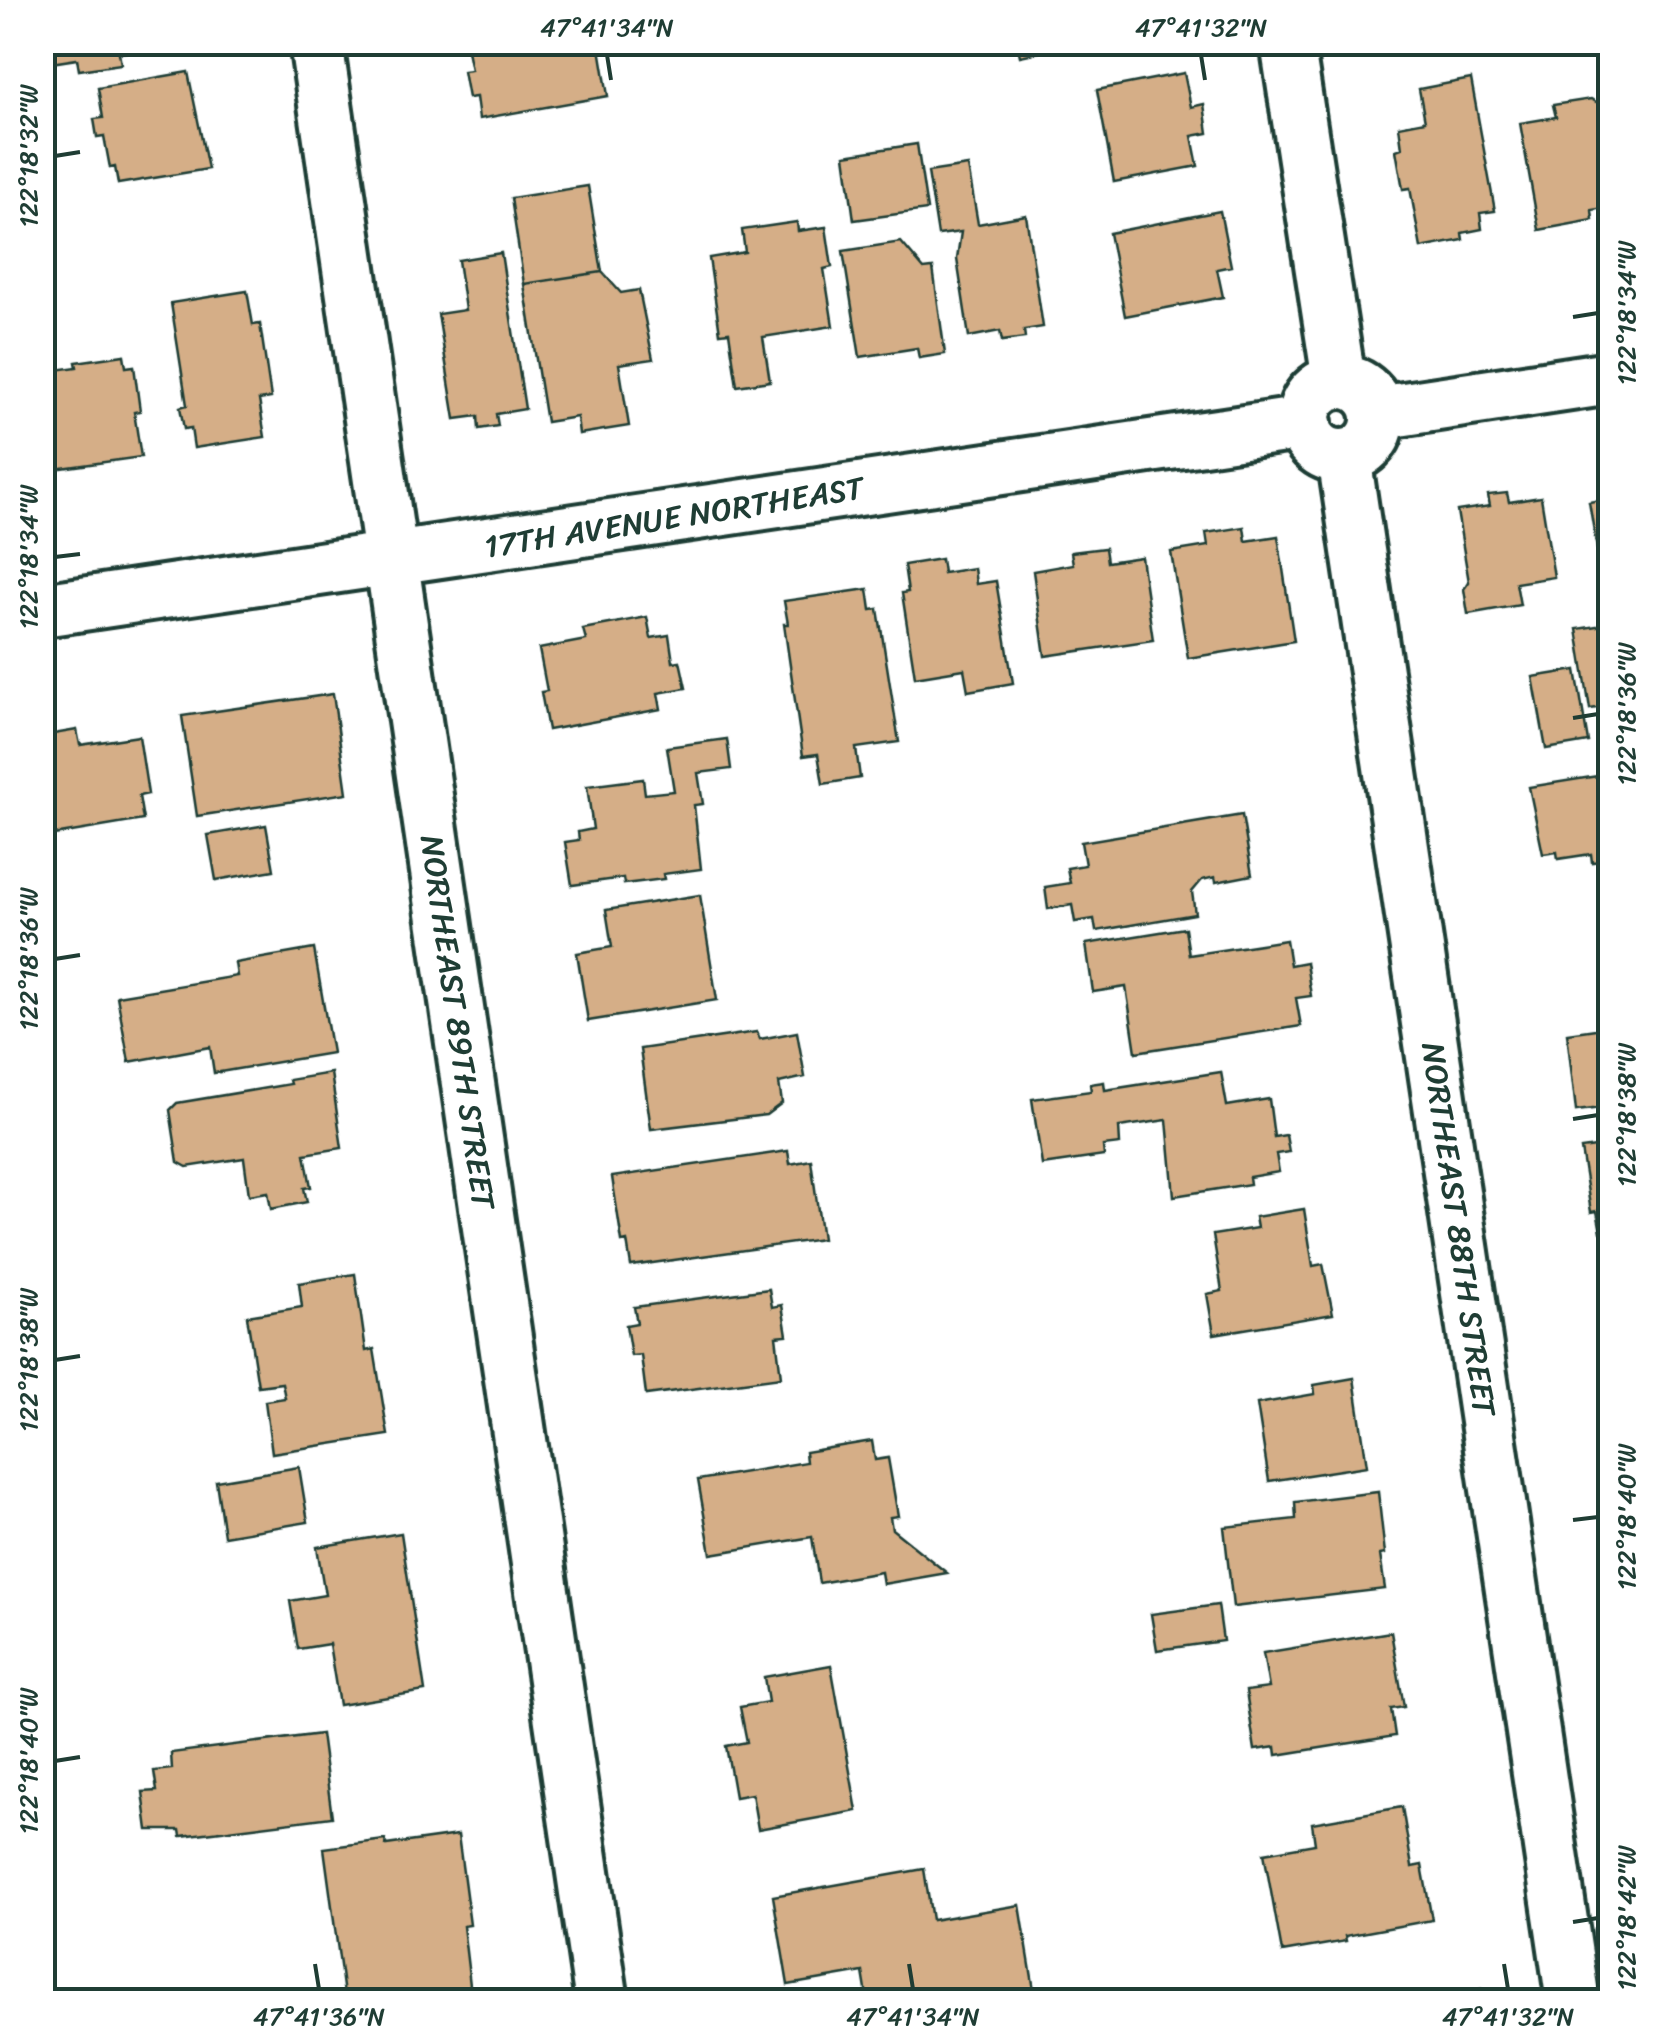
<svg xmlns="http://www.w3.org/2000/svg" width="1653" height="2044" viewBox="0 0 1653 2044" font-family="Sriracha,sans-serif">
	<rect width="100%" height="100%" fill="#fff"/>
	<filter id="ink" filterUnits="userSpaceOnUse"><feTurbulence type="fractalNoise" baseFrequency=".01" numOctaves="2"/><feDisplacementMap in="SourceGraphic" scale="20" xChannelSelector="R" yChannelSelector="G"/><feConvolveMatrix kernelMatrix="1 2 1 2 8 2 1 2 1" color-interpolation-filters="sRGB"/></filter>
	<g filter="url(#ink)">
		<!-- building -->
		<path fill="#d5ae87" stroke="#1f3d34" stroke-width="2.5" d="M 48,42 L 160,42 L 161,47 L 119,53 L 121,64 L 79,70 L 77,59 L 51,63 Z
			M 481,42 L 599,42 L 608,96 L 479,119 L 476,97 L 468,98 L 463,71 L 471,70 L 466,45 Z
			M 1017,42 L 1087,42 L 1020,56 Z
			M 1602,42 L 1610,42 L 1610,85 L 1609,86 Z
			M 188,72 L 208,169 L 118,184 L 115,167 L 110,168 L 104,136 L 97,137 L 94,119 L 103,118 L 98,88 Z
			M 1184,73 L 1191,107 L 1204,104 L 1208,133 L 1192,136 L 1198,166 L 1114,182 L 1097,90 Z
			M 1471,79 L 1495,211 L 1480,213 L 1482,229 L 1462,233 L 1463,240 L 1421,248 L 1410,188 L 1403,189 L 1396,150 L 1402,148 L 1399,126 L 1425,121 L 1419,89 Z
			M 1591,99 L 1610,110 L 1610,207 L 1592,210 L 1593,220 L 1539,230 L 1520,123 L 1556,117 L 1553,105 Z
			M 917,144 L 927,210 L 854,220 L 845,155 Z
			M 968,166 L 978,224 L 1026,215 L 1043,327 L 1024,330 L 1025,338 L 1002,341 L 1000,331 L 969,337 L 957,259 L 961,232 L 938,235 L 928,172 Z
			M 588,186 L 602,272 L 524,284 L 511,198 Z
			M 1220,211 L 1231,266 L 1217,269 L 1223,297 L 1125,316 L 1109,233 Z
			M 797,222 L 798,231 L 826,227 L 832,267 L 824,269 L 833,326 L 763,337 L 770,381 L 737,386 L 729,332 L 720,333 L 709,258 L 745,252 L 742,230 Z
			M 901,242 L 924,269 L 933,268 L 945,354 L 919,358 L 917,348 L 860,357 L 843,251 Z
			M 501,253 L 525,409 L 496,414 L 498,426 L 479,429 L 478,416 L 455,419 L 438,314 L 465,310 L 458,260 Z
			M 602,272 L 621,293 L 639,290 L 653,359 L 619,364 L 629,426 L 579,434 L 577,417 L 546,422 L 524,284 Z
			M 247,291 L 253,325 L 260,324 L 271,398 L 259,400 L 265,437 L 194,448 L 191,428 L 184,429 L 180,407 L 187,405 L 171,303 Z
			M 124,355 L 126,367 L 134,366 L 140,411 L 134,412 L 141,457 L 54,469 L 42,395 L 42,372 L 77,367 L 76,362 Z
			M 1610,487 L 1610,565 L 1600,567 L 1589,502 L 1606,499 L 1604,488 Z
			M 1507,493 L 1509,502 L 1541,497 L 1554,577 L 1516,583 L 1520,605 L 1468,614 L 1464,589 L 1469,582 L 1457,511 L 1490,506 L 1488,495 Z
			M 1244,527 L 1246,541 L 1278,536 L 1294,641 L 1188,658 L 1171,552 L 1208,546 L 1206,533 Z
			M 1105,548 L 1107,562 L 1141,557 L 1153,640 L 1045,656 L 1033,571 L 1073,564 L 1071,552 Z
			M 941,559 L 943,573 L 974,568 L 976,584 L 996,581 L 1013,683 L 968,691 L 964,669 L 915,677 L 902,593 L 908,592 L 904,565 Z
			M 868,589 L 871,610 L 878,609 L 899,742 L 856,748 L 860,778 L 823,784 L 818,754 L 803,756 L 784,624 L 788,624 L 784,601 Z
			M 647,617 L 651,638 L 669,635 L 673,662 L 680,661 L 686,688 L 658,693 L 661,709 L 548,730 L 541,692 L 547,691 L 539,649 L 586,640 L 583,629 Z
			M 1610,624 L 1610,706 L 1590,709 L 1577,629 Z
			M 1576,670 L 1588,742 L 1546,749 L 1533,677 Z
			M 333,694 L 347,793 L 197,816 L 182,716 Z
			M 77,730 L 80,745 L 139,736 L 148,794 L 139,796 L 143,820 L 42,837 L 42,736 Z
			M 727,739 L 731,769 L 698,773 L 703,804 L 694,805 L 701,869 L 663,874 L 664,879 L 624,884 L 623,878 L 572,885 L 565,842 L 579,840 L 578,832 L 593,829 L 587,786 L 643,779 L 645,794 L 674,791 L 667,747 Z
			M 1610,774 L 1610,860 L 1592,862 L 1591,854 L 1558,859 L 1557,852 L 1543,854 L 1529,787 Z
			M 1242,815 L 1252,875 L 1216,882 L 1215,877 L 1202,880 L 1192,892 L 1195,914 L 1096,931 L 1094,919 L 1075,922 L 1072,905 L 1048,909 L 1045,887 L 1070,883 L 1067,868 L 1085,865 L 1081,842 Z
			M 266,825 L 274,870 L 216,880 L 208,835 Z
			M 700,895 L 717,1000 L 588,1021 L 577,953 L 612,947 L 606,910 Z
			M 1185,928 L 1189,955 L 1286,940 L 1290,965 L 1306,962 L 1311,996 L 1296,998 L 1301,1026 L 1136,1052 L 1126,987 L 1093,992 L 1086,944 Z
			M 314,949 L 332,1053 L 214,1073 L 210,1047 L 129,1062 L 117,996 L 237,976 L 235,963 Z
			M 1610,1027 L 1610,1107 L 1576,1111 L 1567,1033 Z
			M 757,1032 L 760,1039 L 797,1032 L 805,1077 L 779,1083 L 782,1103 L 766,1115 L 651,1129 L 640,1049 Z
			M 1221,1072 L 1227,1106 L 1269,1099 L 1274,1137 L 1286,1135 L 1289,1152 L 1276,1154 L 1279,1172 L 1249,1177 L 1250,1184 L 1174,1196 L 1167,1120 L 1119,1127 L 1120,1144 L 1103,1146 L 1104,1156 L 1042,1165 L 1032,1099 L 1091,1091 L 1090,1084 L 1104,1082 L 1105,1090 Z
			M 331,1073 L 342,1148 L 305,1154 L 311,1187 L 304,1188 L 307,1202 L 271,1209 L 268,1192 L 249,1195 L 244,1158 L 187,1167 L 178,1162 L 170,1110 L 177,1103 L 290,1084 L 289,1080 Z
			M 1610,1145 L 1610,1230 L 1601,1232 L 1597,1211 L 1591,1212 L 1581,1149 Z
			M 788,1151 L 790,1164 L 811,1160 L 822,1239 L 631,1266 L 627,1241 L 622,1242 L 612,1177 Z
			M 1304,1209 L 1313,1266 L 1323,1264 L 1333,1314 L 1214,1334 L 1207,1294 L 1222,1291 L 1213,1235 L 1257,1228 L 1255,1217 Z
			M 355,1274 L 366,1351 L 374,1349 L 388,1435 L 272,1453 L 265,1401 L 285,1398 L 282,1383 L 258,1386 L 247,1316 L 302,1307 L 299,1283 Z
			M 769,1289 L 772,1307 L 782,1305 L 787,1335 L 776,1336 L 781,1377 L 646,1395 L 641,1355 L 631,1356 L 626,1325 L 637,1323 L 634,1307 Z
			M 1354,1378 L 1367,1466 L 1269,1481 L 1257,1404 L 1315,1394 L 1314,1385 Z
			M 872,1441 L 875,1460 L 888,1458 L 898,1516 L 890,1517 L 892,1529 L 947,1573 L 883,1584 L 881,1572 L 819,1583 L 812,1537 L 711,1554 L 698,1480 L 806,1462 L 805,1452 Z
			M 299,1467 L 308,1522 L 224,1536 L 216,1481 Z
			M 42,1474 L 57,1537 L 42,1540 Z
			M 1378,1492 L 1385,1554 L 1380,1555 L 1385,1589 L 1233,1607 L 1224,1527 L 1296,1519 L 1295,1502 Z
			M 401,1533 L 425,1691 L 339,1705 L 329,1644 L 298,1649 L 290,1601 L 325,1595 L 317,1547 Z
			M 1218,1605 L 1223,1641 L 1157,1650 L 1151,1614 Z
			M 1391,1632 L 1404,1707 L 1391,1709 L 1395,1736 L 1277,1755 L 1276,1747 L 1255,1750 L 1246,1691 L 1269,1688 L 1263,1653 Z
			M 831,1665 L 857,1811 L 758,1829 L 752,1794 L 735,1797 L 726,1746 L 747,1742 L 740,1707 L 768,1702 L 764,1677 Z
			M 321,1734 L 332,1817 L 181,1836 L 180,1830 L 148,1830 L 143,1792 L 157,1791 L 154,1771 L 172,1769 L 171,1753 Z
			M 1402,1807 L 1412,1867 L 1422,1865 L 1432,1920 L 1345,1936 L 1346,1941 L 1282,1952 L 1264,1853 L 1315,1844 L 1312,1823 Z
			M 458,1835 L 470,1925 L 463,1926 L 472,2002 L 345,2002 L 324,1848 L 385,1840 L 386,1845 Z
			M 924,1869 L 932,1920 L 1020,1905 L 1034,1990 L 967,2002 L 868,2002 L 863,1972 L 788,1985 L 773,1896 Z
			M 1481,1989 L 1483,2002 L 1419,2002 L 1419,1998 Z"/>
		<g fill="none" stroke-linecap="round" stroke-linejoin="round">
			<defs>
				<path id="street" d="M 316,42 L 602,2002
					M 1287,42 L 1339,381
					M1304 419a37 37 0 1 1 74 0a37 37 0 1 1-74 0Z
					M 1378,413 L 1610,378
					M 1344,456 L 1573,2002
					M 42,610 L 1305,423"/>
			</defs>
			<!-- street casing -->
			<use href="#street" stroke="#1f3d34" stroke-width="60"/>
			<!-- street -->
			<use href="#street" stroke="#fff" stroke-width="52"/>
		</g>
	</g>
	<!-- ticks -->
	<path fill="none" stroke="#1f3d34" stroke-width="4" d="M 607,55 L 611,80M 1201,55 L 1205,80M 55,156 L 80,152M 1573,317 L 1598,313M 55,557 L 80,554M 1573,718 L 1598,714M 55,959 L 80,955M 1573,1119 L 1598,1115M 55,1360 L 80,1356M 1573,1520 L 1598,1517M 55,1761 L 80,1757M 1573,1922 L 1598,1918M 315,1964 L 319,1989M 909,1964 L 913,1989M 1504,1964 L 1508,1989"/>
	<g text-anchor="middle" stroke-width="9" stroke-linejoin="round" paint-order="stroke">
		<!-- street labels -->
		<g font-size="32" fill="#1f3d34" stroke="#fff">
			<text transform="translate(674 517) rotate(-9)" y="11">17TH AVENUE NORTHEAST</text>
			<text transform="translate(458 1022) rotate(82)" y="11">NORTHEAST 89TH STREET</text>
			<text transform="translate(1459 1229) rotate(82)" y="11">NORTHEAST 88TH STREET</text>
		</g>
	</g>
	<!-- margin -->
	<rect width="1653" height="2044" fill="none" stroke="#fff" stroke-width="110"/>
	<rect x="55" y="55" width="1543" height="1934" fill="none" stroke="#1f3d34" stroke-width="4"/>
	<g font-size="25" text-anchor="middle" fill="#1f3d34">
		<text x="607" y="36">47°41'34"N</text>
		<text x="1201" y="36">47°41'32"N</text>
		<text transform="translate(28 156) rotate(-90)" y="9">122°18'32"W</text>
		<text transform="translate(1626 313) rotate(-90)" y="9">122°18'34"W</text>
		<text transform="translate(28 557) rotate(-90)" y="9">122°18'34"W</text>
		<text transform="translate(1626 714) rotate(-90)" y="9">122°18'36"W</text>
		<text transform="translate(28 959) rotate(-90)" y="9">122°18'36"W</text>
		<text transform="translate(1626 1115) rotate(-90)" y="9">122°18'38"W</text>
		<text transform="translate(28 1360) rotate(-90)" y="9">122°18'38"W</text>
		<text transform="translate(1626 1517) rotate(-90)" y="9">122°18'40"W</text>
		<text transform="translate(28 1761) rotate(-90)" y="9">122°18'40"W</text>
		<text transform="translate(1626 1918) rotate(-90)" y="9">122°18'42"W</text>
		<text x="319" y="2025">47°41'36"N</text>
		<text x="913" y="2025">47°41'34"N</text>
		<text x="1508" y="2025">47°41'32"N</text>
	</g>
</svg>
